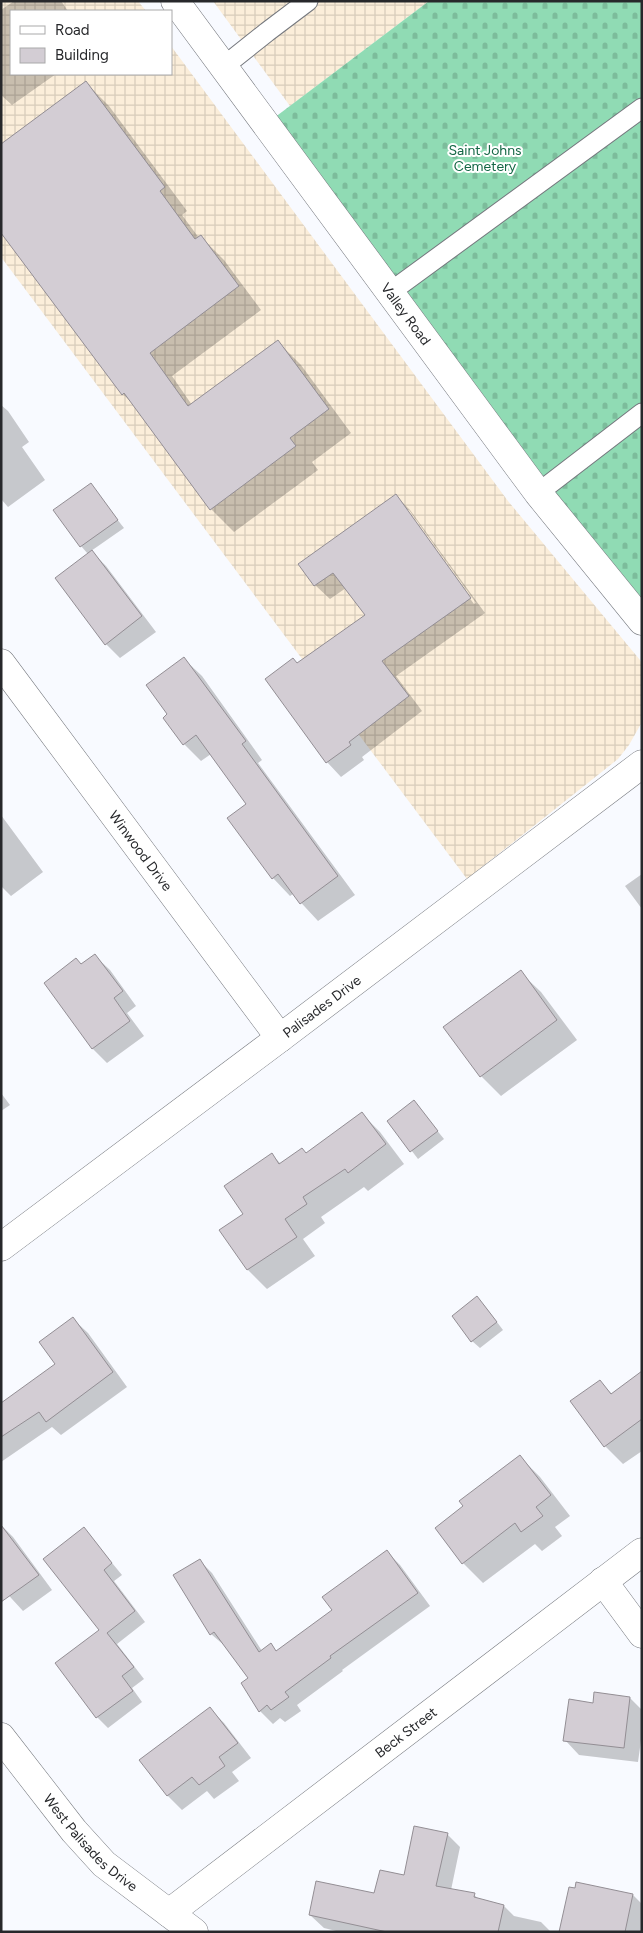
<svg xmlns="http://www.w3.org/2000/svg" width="643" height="1933" viewBox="0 0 643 1933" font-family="Figtree,sans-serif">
	<defs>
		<pattern id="industrial-grid" width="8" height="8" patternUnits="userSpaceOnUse" patternTransform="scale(1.25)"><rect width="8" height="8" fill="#fbeeda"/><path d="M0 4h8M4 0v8" fill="none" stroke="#d7ccbb"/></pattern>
		<pattern id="cemetery-stones" width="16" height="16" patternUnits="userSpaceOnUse" patternTransform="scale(1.25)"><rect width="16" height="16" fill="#90dbb4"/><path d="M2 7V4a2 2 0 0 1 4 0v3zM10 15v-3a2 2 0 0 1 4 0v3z" fill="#7cbc9b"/></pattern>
	</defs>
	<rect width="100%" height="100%" fill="#f8faff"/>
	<!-- industrial -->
	<path fill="url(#industrial-grid)" d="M 1,1 L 138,1 L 146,11 L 11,11 L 11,74 L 171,74 L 171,46 L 508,501 L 640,660 L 642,664 L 642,722 L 629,745 L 618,759 L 467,879 L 1,257 Z
		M 213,1 L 429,1 L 290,106 Z"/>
	<!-- cemetery -->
	<path fill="url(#cemetery-stones)" d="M 429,1 L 642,1 L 642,621 L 266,124 Z"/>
	<!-- shadow -->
	<path fill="#0003" fill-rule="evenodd" d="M 14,1 L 61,1 L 68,11 L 11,11 L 11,74 L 56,74 L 12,105 L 1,95 L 1,10 Z
		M 86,83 L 109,106 L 187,211 L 182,215 L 199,238 L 201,237 L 224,260 L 261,310 L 172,376 L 192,405 L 278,342 L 301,365 L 351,433 L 312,462 L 318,470 L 234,532 L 211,509 L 136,407 L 123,394 Z
		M 1,405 L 8,411 L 29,442 L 22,447 L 45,480 L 8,507 L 1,499 Z
		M 90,485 L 124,528 L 91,551 L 106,566 L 156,632 L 120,658 L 106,644 L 88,554 L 81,546 Z
		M 396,496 L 410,510 L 485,613 L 396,676 L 422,711 L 362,757 L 364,760 L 341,777 L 327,762 L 298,664 L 367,615 L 346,588 L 330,599 L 315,585 L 300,564 ZM 406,510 L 409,510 L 476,603 L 474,604 Z
		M 184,659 L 202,676 L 262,760 L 258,763 L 355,895 L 318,921 L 293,894 L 290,896 L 273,878 L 248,804 L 211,754 L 201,761 L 184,744 L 169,715 Z
		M 1,815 L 43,872 L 11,896 L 1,886 Z
		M 642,874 L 642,909 L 625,886 Z
		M 95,956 L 110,970 L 136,1006 L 127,1013 L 144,1036 L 107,1063 L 93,1049 L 45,983 L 81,966 Z
		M 520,972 L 541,992 L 577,1040 L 501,1096 L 481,1076 Z
		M 1,1093 L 10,1105 L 1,1111 Z
		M 414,1102 L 444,1139 L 418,1159 L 389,1121 Z
		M 361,1113 L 380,1132 L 404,1164 L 368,1191 L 364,1187 L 321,1217 L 325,1223 L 303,1239 L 315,1256 L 267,1289 L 248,1270 L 221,1231 L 245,1214 L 272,1155 L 281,1164 L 306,1154 Z
		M 484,1305 L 503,1330 L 480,1348 L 472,1341 Z
		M 73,1319 L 88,1333 L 127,1387 L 61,1435 L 52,1427 L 1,1462 L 1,1405 L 57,1364 Z
		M 642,1372 L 642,1451 L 623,1464 L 605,1446 L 600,1382 L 612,1394 Z
		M 519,1456 L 540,1477 L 570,1516 L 555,1527 L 562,1536 L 542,1551 L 535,1544 L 483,1583 L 463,1563 L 465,1507 Z
		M 1,1525 L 13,1537 L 52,1590 L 23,1611 L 1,1587 Z
		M 84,1529 L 122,1575 L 114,1581 L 145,1622 L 117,1644 L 144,1679 L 132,1688 L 142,1702 L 108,1728 L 97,1717 L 57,1664 L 101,1630 Z
		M 387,1552 L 400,1565 L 430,1606 L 342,1670 L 343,1671 L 297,1705 L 301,1711 L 285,1722 L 280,1718 L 273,1724 L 260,1711 L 249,1679 L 225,1646 L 211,1634 L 199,1560 L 212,1573 L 262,1651 L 271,1645 L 277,1652 L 333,1611 Z
		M 630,1698 L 642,1710 L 642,1733 L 638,1762 L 579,1755 L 565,1740 L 595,1704 Z
		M 210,1709 L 224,1723 L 251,1758 L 232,1772 L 239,1781 L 214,1799 L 207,1791 L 182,1810 L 167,1795 Z
		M 447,1834 L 460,1847 L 451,1890 L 474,1895 L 480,1900 L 504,1906 L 514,1916 L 541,1922 L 551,1932 L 340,1932 L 324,1928 L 310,1915 L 375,1895 L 405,1877 Z
		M 633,1895 L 642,1904 L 642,1932 L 560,1932 Z"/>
	<!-- building -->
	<path fill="#d3cdd4" stroke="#938e94" d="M 86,81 L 165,187 L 160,191 L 195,239 L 201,235 L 239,286 L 150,353 L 188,406 L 278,340 L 329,409 L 290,438 L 296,446 L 210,510 L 124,393 L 122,395 L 1,233 L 1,144 Z
		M 91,483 L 118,520 L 80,547 L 53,510 Z
		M 396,494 L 471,598 L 382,661 L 409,696 L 349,742 L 351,745 L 326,763 L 265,679 L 293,658 L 297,663 L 365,615 L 333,573 L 314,586 L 298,564 Z
		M 92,550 L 142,616 L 105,645 L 55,578 Z
		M 184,657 L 246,741 L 242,744 L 338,876 L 300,904 L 278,874 L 272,879 L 227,818 L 246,804 L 196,735 L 183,745 L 163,718 L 167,714 L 146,685 Z
		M 95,954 L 123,991 L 114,998 L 130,1021 L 92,1049 L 44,983 L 76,958 L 81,964 Z
		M 521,970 L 557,1020 L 480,1077 L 443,1027 Z
		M 414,1100 L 438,1131 L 410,1152 L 387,1121 Z
		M 362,1112 L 386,1144 L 348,1173 L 345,1169 L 303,1197 L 307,1204 L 285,1219 L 297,1237 L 247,1270 L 219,1230 L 243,1214 L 224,1186 L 272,1153 L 279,1164 L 302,1148 L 306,1153 Z
		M 477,1296 L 497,1322 L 471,1342 L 452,1316 Z
		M 73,1317 L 113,1372 L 46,1422 L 39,1412 L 1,1437 L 1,1403 L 55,1364 L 39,1342 Z
		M 642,1371 L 642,1419 L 604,1447 L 570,1401 L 600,1380 L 611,1394 Z
		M 520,1455 L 551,1495 L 536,1507 L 543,1516 L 521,1532 L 515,1523 L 462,1564 L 435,1528 L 463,1506 L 459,1501 Z
		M 1,1525 L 39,1575 L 1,1602 Z
		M 84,1527 L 112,1563 L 104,1570 L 135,1611 L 107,1633 L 134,1667 L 122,1676 L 133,1691 L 96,1718 L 55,1663 L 99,1630 L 43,1559 Z
		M 387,1550 L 418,1593 L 330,1656 L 331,1658 L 285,1692 L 289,1697 L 271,1710 L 267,1705 L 259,1712 L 241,1683 L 248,1678 L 214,1632 L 210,1635 L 173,1575 L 200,1559 L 259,1652 L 271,1643 L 276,1651 L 332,1610 L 322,1597 Z
		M 594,1692 L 630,1697 L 624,1748 L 563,1741 L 569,1699 L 593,1703 Z
		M 210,1707 L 238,1743 L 219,1757 L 225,1766 L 199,1785 L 192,1777 L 167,1796 L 139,1760 Z
		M 414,1826 L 448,1833 L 436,1886 L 475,1893 L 474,1897 L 504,1905 L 498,1932 L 387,1932 L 309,1915 L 316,1881 L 374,1893 L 380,1870 L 404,1875 Z
		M 576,1882 L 633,1894 L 625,1932 L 559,1932 L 569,1887 L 575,1888 Z"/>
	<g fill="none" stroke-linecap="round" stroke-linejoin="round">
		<defs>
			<path id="lane" d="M 223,67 L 267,32 L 308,1
				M 389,293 L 642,108
				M 538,493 L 642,413"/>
			<g id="street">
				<path id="s1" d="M 1,663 L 280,1038"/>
				<path id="s2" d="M 1,1247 L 280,1038 L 642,764"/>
				<path d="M 603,1581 L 642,1634"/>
				<path id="s3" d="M 1,1737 L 74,1831 L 104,1864 L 194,1932"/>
				<path id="s4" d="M 169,1913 L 642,1552"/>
			</g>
			<g id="secondary">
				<path id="s5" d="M 175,1 L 538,493 L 642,621"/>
			</g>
		</defs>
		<!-- lane casing -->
		<use href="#lane" stroke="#75787e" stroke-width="21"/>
		<!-- street casing -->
		<use href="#street" stroke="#75787e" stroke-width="29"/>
		<!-- secondary casing -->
		<use href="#secondary" stroke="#75787e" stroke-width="29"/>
		<!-- lane -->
		<use href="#lane" stroke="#fff" stroke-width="19"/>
		<!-- street -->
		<use href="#street" stroke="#fff" stroke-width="28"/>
		<!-- secondary -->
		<use href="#secondary" stroke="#fff" stroke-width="28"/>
	</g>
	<g text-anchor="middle" stroke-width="4" stroke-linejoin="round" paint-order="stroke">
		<!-- park labels -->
		<g font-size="14" fill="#146745" stroke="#fff">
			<text x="485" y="155">Saint Johns<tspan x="485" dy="16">Cemetery</tspan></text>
		</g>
		<!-- street labels -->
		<g font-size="14" fill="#27282b" stroke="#fff">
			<text dy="5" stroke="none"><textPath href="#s5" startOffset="389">Valley Road</textPath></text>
			<text dy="5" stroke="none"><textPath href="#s1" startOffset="234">Winwood Drive</textPath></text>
			<text dy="5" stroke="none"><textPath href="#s2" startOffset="401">Palisades Drive</textPath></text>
			<text dy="5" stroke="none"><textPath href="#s4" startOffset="298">Beck Street</textPath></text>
			<text dy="5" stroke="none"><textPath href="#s3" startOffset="139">West Palisades Drive</textPath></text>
		</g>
	</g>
	<!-- border -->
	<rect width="643" height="1933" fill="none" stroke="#27282b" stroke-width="5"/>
	<!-- legend -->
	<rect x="10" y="10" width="162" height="65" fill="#ffffff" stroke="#a9a9aa"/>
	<rect x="20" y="26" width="25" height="8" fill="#ffffff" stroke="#a9a9aa"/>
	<text x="55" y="35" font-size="15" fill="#27282b">Road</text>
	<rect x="20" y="48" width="25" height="15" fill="#d3cdd4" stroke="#a9a9aa"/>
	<text x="55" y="60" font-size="15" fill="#27282b">Building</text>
</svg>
